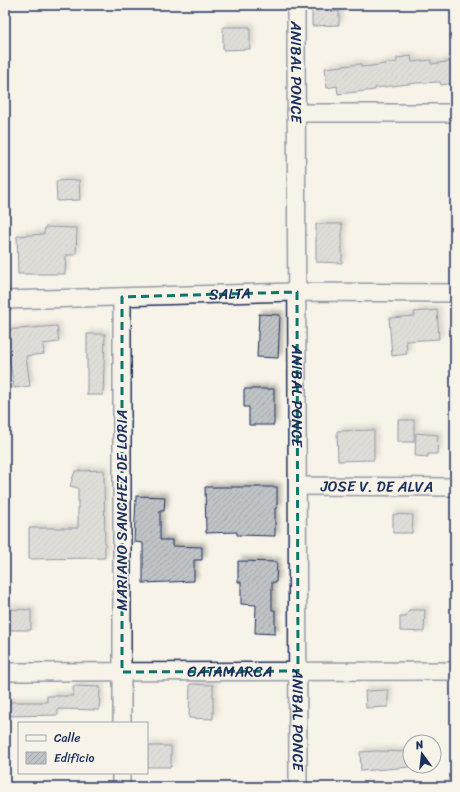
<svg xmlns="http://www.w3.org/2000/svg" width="460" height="792" viewBox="0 0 460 792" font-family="Sriracha,sans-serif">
	<defs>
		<pattern id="building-hatch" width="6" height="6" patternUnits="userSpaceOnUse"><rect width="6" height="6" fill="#c0c3c5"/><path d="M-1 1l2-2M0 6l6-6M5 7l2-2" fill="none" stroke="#a4a8ac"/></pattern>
		<filter id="shadow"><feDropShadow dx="3.5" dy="-3.5" stdDeviation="2" flood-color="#0004"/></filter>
	</defs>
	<rect width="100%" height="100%" fill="#f7f3e8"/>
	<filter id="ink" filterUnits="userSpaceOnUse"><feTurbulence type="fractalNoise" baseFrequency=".025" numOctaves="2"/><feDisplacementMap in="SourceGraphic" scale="8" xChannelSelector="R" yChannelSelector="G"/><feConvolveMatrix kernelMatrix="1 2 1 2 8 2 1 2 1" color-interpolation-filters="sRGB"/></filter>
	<g filter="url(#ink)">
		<!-- building -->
		<path fill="url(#building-hatch)" stroke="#1b2f5e" filter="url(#shadow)" d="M 332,8 L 332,12 L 339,11 L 339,25 L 312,26 L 312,9 Z
			M 223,27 L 250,27 L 250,49 L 223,50 Z
			M 411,56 L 412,62 L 431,60 L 431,64 L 455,61 L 455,83 L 441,85 L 440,82 L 417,83 L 375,88 L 375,90 L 338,94 L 337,86 L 327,88 L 325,68 L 361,64 L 361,67 L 372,66 L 397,62 L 397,58 Z
			M 79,180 L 80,200 L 57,201 L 56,181 Z
			M 316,224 L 342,224 L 342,263 L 316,262 Z
			M 45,227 L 77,228 L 76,255 L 66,255 L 65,274 L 18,274 L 17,236 L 44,234 Z
			M 437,310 L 439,339 L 406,341 L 407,354 L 392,356 L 389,318 L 415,316 L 414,312 Z
			M 259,314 L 280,315 L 278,358 L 257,357 Z
			M 57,326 L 59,342 L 43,344 L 44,354 L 26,356 L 30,386 L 14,388 L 8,350 L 6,350 L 5,330 Z
			M 87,334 L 105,334 L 103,395 L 87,395 Z
			M 244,389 L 274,389 L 274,425 L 249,425 L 249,407 L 244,407 Z
			M 398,420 L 414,420 L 414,442 L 398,442 Z
			M 374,430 L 374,460 L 338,461 L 337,431 Z
			M 416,433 L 438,435 L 437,454 L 428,454 L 428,457 L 415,456 Z
			M 104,470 L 105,558 L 29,559 L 29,528 L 78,528 L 78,488 L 70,486 L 75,471 Z
			M 205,487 L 277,487 L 277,508 L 275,508 L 275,536 L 237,535 L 237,532 L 206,533 Z
			M 136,496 L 165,497 L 164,511 L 160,511 L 160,540 L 172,540 L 172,546 L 202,547 L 202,560 L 194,560 L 194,581 L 143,583 L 143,543 L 134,542 Z
			M 393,514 L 413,515 L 412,533 L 393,533 Z
			M 238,561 L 277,562 L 276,582 L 272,582 L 272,610 L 275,610 L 275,634 L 255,633 L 256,605 L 241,604 L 241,582 L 238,582 Z
			M 5,609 L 31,610 L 31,630 L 5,630 Z
			M 409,610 L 425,610 L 424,632 L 400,631 L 400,617 L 406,617 Z
			M 190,684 L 213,685 L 213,719 L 189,718 Z
			M 73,686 L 100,687 L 99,710 L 58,709 L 58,715 L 5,716 L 5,702 L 47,702 L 47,696 L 73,696 Z
			M 388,690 L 388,707 L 366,708 L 365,691 Z
			M 147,746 L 171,746 L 171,767 L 147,767 Z
			M 376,751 L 410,752 L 410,767 L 361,771 L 360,752 Z"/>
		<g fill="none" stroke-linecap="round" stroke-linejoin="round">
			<defs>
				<g id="minor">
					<path id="s1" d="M 296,5 L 298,787"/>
					<path d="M 296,113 L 455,113"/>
					<path id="s2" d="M 5,300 L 297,292 L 455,293"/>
					<path id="s3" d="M 298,486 L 455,487"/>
					<path id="s4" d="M 5,672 L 455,671"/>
					<path d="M 122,723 L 122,297"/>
					<path d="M 121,787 L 121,773"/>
				</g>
			</defs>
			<!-- minor casing -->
			<use href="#minor" stroke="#1b2f5e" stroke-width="20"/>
			<!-- minor -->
			<use href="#minor" stroke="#f7f3e8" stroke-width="17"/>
		</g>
	</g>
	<!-- marked area -->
	<path d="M0 0H460V792H0ZM 297,292 L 298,671 L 122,672 L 122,297 Z" fill="#f7f3e8" fill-opacity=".55" fill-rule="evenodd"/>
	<path fill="none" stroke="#0f766e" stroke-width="3" stroke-dasharray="8 5" stroke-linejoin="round" d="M 297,292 L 298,671 L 122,672 L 122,297 Z"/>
	<g text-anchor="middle" stroke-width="3.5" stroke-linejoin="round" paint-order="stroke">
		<!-- street labels -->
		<g font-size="15" fill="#1b2f5e" stroke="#f7f3e8">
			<text dy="5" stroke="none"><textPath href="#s1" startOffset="67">ANIBAL PONCE</textPath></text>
			<text dy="5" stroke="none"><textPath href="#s2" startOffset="225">SALTA</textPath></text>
			<text dy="5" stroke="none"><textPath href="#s1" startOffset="391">ANIBAL PONCE</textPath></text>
			<text dy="5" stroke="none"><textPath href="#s3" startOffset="79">JOSE V. DE ALVA</textPath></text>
			<text transform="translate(122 510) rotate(-90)" y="5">MARIANO SANCHEZ DE LORIA</text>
			<text dy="5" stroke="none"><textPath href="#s4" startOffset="225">CATAMARCA</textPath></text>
			<text dy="5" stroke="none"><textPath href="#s1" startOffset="715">ANIBAL PONCE</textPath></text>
		</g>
	</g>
	<!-- margin -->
	<rect width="460" height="792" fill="none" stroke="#f7f3e8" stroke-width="20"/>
	<rect x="10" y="10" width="440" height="772" fill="none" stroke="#1b2f5e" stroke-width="1.5" filter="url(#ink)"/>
	<!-- legend -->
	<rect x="18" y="722" width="130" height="52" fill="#f7f3e8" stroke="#9fa5b1"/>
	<rect x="26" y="735" width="20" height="6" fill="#f7f3e8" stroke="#9fa5b1"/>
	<text x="54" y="742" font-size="12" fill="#1b2f5e">Calle</text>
	<rect x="26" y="752" width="20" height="12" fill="url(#building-hatch)" stroke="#9fa5b1"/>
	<text x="54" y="762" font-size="12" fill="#1b2f5e">Edificio</text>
	<!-- north arrow -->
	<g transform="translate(422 754) rotate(345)"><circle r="19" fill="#f7f3e8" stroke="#9fa5b1"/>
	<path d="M0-3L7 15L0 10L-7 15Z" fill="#1b2f5e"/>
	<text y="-6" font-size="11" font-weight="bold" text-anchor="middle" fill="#1b2f5e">N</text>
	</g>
</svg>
